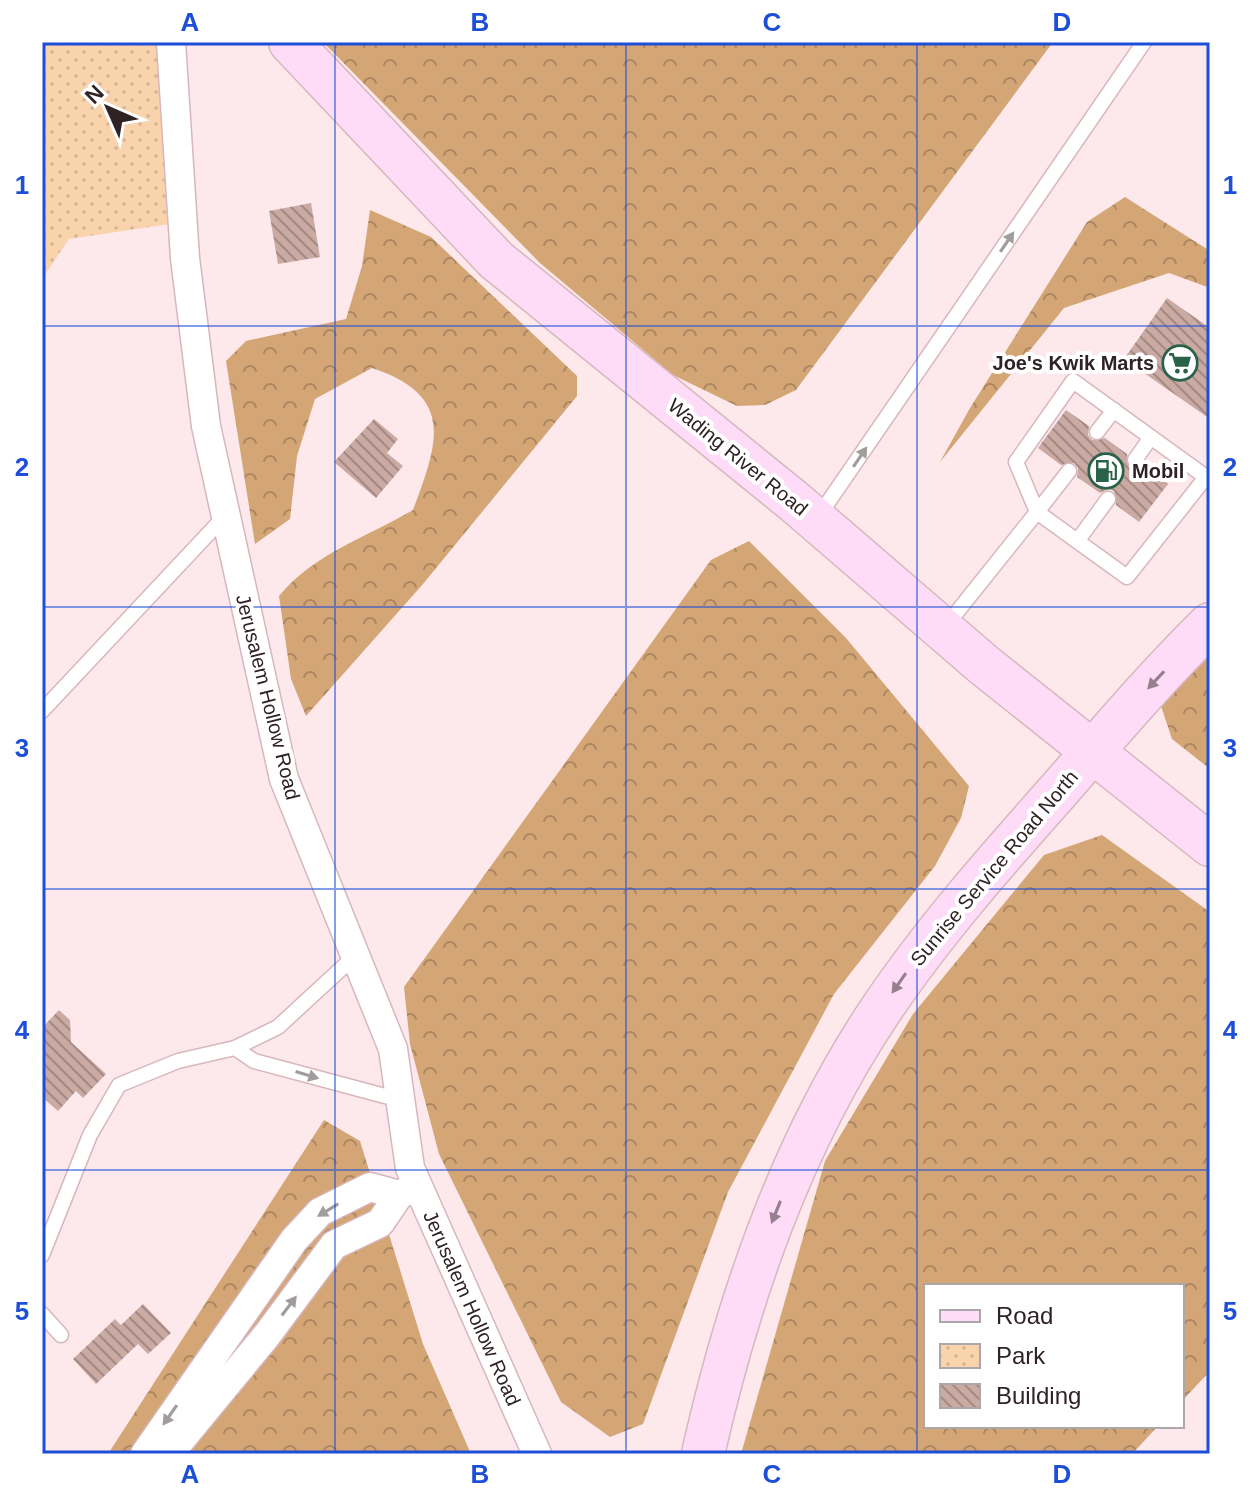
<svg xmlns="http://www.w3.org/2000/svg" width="1252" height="1496" viewBox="0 0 1252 1496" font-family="Helvetica,sans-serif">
	<defs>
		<pattern id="forest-crowns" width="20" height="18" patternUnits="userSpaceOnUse" patternTransform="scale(2)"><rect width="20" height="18" fill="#d4a676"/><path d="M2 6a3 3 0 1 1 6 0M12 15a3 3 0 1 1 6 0" fill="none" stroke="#ac8761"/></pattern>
		<pattern id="park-dots" width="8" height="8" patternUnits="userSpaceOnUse" patternTransform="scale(2)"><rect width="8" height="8" fill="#f9d3ac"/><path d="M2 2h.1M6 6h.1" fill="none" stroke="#d6b594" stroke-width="1.8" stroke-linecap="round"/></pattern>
		<pattern id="building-back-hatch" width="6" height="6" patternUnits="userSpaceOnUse" patternTransform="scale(2)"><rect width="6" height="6" fill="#caaaa2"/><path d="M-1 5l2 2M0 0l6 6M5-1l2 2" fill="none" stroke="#a48a84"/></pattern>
	</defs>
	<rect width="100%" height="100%" fill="#fde8ec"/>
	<!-- forest -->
	<path fill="url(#forest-crowns)" d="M 323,42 L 1053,42 L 796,390 L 765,405 L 737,406 L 673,375 L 540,263 Z
		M 1125,197 L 1210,251 L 1210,288 L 1169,273 L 1064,308 L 940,462 L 970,408 L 1087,222 Z
		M 370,210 L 431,237 L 577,376 L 577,396 L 423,584 L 306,716 L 291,679 L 279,596 C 315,553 365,538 413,510 C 438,443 456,396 372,368 L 315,399 L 297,456 L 290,519 L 255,544 L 226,361 L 246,341 L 346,319 L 362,266 Z
		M 749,541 L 846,638 L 969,786 L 961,818 L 935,866 L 834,994 L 728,1192 L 643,1424 L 610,1437 L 561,1402 L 439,1154 L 410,1044 L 404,987 L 711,560 Z
		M 1210,656 L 1210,769 L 1172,739 L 1160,703 Z
		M 1102,835 L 1210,912 L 1210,1371 L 1182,1401 L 1182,1286 L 926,1286 L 926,1426 L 1158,1426 L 1132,1454 L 741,1454 L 825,1161 L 913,1014 L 1044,855 Z
		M 324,1120 L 360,1141 L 423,1344 L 471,1454 L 108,1454 Z"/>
	<!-- park -->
	<path fill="url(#park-dots)" d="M 42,42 L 171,42 L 183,222 L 69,239 L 42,279 Z"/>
	<!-- building -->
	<path fill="url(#building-back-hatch)" d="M 311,203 L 320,257 L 278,264 L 269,211 Z
		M 1167,298 L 1210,328 L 1210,419 L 1124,359 Z
		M 1066,410 L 1089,426 L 1088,435 L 1092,440 L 1105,438 L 1127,454 L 1129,468 L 1135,470 L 1143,466 L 1168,484 L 1139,522 L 1116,505 L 1114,491 L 1108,489 L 1100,493 L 1077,477 L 1078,468 L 1074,463 L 1061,465 L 1038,448 Z
		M 374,419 L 398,439 L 387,453 L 403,466 L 376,498 L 334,462 Z
		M 59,1010 L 70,1020 L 71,1042 L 106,1074 L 83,1098 L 76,1091 L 58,1111 L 42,1097 L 42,1028 Z
		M 143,1304 L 171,1333 L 148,1354 L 138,1344 L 96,1384 L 73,1359 L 115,1319 L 121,1325 Z"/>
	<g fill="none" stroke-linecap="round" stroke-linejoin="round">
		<defs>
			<path id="lane" d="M 1097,432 L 1114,410
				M 1135,460 L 1151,437
				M 1069,471 L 1037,512 L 1016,462 L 1073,381 L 1206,477
				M 818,517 L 1144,42
				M 1078,540 L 1108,499
				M 945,627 L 1037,512 L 1127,577 L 1206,477 L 1210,482
				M 42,711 L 225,516
				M 235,1048 L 254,1061 L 400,1100
				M 42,1255 L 90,1135 L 119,1085 L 178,1061 L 235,1048 L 278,1027 L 355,956
				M 42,1314 L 61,1335"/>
			<path id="street" d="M 171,42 L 185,258 L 206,426 L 284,779 L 393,1049 L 410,1168 L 537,1454
				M 145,1454 L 294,1240 L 320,1212 L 370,1187 L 399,1195
				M 169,1454 L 267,1335 L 334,1245 L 380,1223 L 399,1195 L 413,1188"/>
			<path id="secondary" d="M 290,42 L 496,260 L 796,503 L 984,665 L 1210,845
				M 703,1454 C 738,1299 791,1144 880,1011 C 933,932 996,861 1059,790 C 1108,734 1156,677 1210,624"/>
		</defs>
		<!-- lane casing -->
		<use href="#lane" stroke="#d7b7bd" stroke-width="17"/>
		<!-- street casing -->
		<use href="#street" stroke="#d7b7bd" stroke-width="31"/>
		<!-- secondary casing -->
		<use href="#secondary" stroke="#d7b7bd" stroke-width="45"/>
		<!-- lane -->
		<use href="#lane" stroke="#fff" stroke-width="14"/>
		<!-- street -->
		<use href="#street" stroke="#fff" stroke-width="28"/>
		<!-- secondary -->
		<use href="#secondary" stroke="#fedcf8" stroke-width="42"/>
	</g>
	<!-- one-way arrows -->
	<defs><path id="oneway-solid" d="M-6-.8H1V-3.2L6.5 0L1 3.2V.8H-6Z" transform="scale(2)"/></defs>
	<g fill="#a19c9d">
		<use href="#oneway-solid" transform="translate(1007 242) rotate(-56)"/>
		<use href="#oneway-solid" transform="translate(860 457) rotate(-56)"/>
		<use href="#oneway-solid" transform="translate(307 1075) rotate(17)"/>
		<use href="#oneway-solid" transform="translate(328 1210) rotate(149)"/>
		<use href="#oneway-solid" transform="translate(289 1306) rotate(-53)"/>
		<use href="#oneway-solid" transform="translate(170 1415) rotate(125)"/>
	</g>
	<g fill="#967f8e">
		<use href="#oneway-solid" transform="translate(1156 680) rotate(133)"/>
		<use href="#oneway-solid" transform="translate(899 983) rotate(125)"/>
		<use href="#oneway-solid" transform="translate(776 1212) rotate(112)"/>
	</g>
	<!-- grid -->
	<path fill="none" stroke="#1d4ed8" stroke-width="2" stroke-opacity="0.55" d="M 335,42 L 335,1454M 626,42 L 626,1454M 917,42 L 917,1454M 42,326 L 1210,326M 42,607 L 1210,607M 42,889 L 1210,889M 42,1170 L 1210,1170"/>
	<!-- icons -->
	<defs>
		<symbol id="supermarket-ring" viewBox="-11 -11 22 22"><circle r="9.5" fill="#fff" stroke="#2a6249" stroke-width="1.5"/><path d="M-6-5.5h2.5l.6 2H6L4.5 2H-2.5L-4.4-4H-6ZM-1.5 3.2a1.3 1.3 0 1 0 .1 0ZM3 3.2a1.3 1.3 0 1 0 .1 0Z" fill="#2a6249"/></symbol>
		<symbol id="fuel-ring" viewBox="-11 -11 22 22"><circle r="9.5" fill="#fff" stroke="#2a6249" stroke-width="1.5"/><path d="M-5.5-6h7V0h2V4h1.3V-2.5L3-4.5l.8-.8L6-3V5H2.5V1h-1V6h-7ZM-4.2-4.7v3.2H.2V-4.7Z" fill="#2a6249"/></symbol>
	</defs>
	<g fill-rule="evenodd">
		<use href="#supermarket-ring" x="1160" y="343" width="40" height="40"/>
		<use href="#fuel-ring" x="1086" y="451" width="40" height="40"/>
	</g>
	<g text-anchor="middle" stroke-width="8" stroke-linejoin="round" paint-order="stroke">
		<!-- poi labels -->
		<g font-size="20" font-weight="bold" fill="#2f2225" stroke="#fff" text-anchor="end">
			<text x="1154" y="370">Joe's Kwik Marts</text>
			<text x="1132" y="478" text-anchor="start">Mobil</text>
		</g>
		<!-- street labels -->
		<g font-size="20" fill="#2f2225" stroke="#fff">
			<text transform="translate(738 457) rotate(39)" y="7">Wading River Road</text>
			<text transform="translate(268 697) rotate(76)" y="7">Jerusalem Hollow Road</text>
			<text transform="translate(994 868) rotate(-50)" y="7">Sunrise Service Road North</text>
			<text transform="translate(472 1308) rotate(66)" y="7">Jerusalem Hollow Road</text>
		</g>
	</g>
	<!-- border -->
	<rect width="1252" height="1496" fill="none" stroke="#ffffff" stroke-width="88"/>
	<!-- legend -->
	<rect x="924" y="1284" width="260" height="144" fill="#ffffff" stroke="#aca7a8" stroke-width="2"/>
	<rect x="940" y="1310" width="40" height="12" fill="#fedcf8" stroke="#aca7a8" stroke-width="2"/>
	<text x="996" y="1324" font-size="24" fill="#2f2225">Road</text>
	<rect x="940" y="1344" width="40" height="24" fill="url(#park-dots)" stroke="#aca7a8" stroke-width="2"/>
	<text x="996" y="1364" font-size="24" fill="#2f2225">Park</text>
	<rect x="940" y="1384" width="40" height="24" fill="url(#building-back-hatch)" stroke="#aca7a8" stroke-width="2"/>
	<text x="996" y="1404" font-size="24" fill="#2f2225">Building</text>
	<!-- north arrow -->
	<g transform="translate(108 108) rotate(315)" stroke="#ffffff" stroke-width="6" paint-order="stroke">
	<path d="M0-6L14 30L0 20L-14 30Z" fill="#2f2225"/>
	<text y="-12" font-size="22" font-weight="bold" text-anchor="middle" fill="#2f2225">N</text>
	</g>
	<rect x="44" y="44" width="1164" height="1408" fill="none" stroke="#1d4ed8" stroke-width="3"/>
	<g font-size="26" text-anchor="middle" font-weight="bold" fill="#1d4ed8">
		<text x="190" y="31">A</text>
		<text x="480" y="31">B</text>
		<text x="772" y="31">C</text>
		<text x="1062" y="31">D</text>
		<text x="22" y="194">1</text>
		<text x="1230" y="194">1</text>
		<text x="22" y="476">2</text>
		<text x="1230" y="476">2</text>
		<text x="22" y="757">3</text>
		<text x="1230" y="757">3</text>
		<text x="22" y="1039">4</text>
		<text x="1230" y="1039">4</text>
		<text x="22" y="1320">5</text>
		<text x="1230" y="1320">5</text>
		<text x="190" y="1483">A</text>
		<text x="480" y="1483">B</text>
		<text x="772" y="1483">C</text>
		<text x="1062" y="1483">D</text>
	</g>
</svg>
